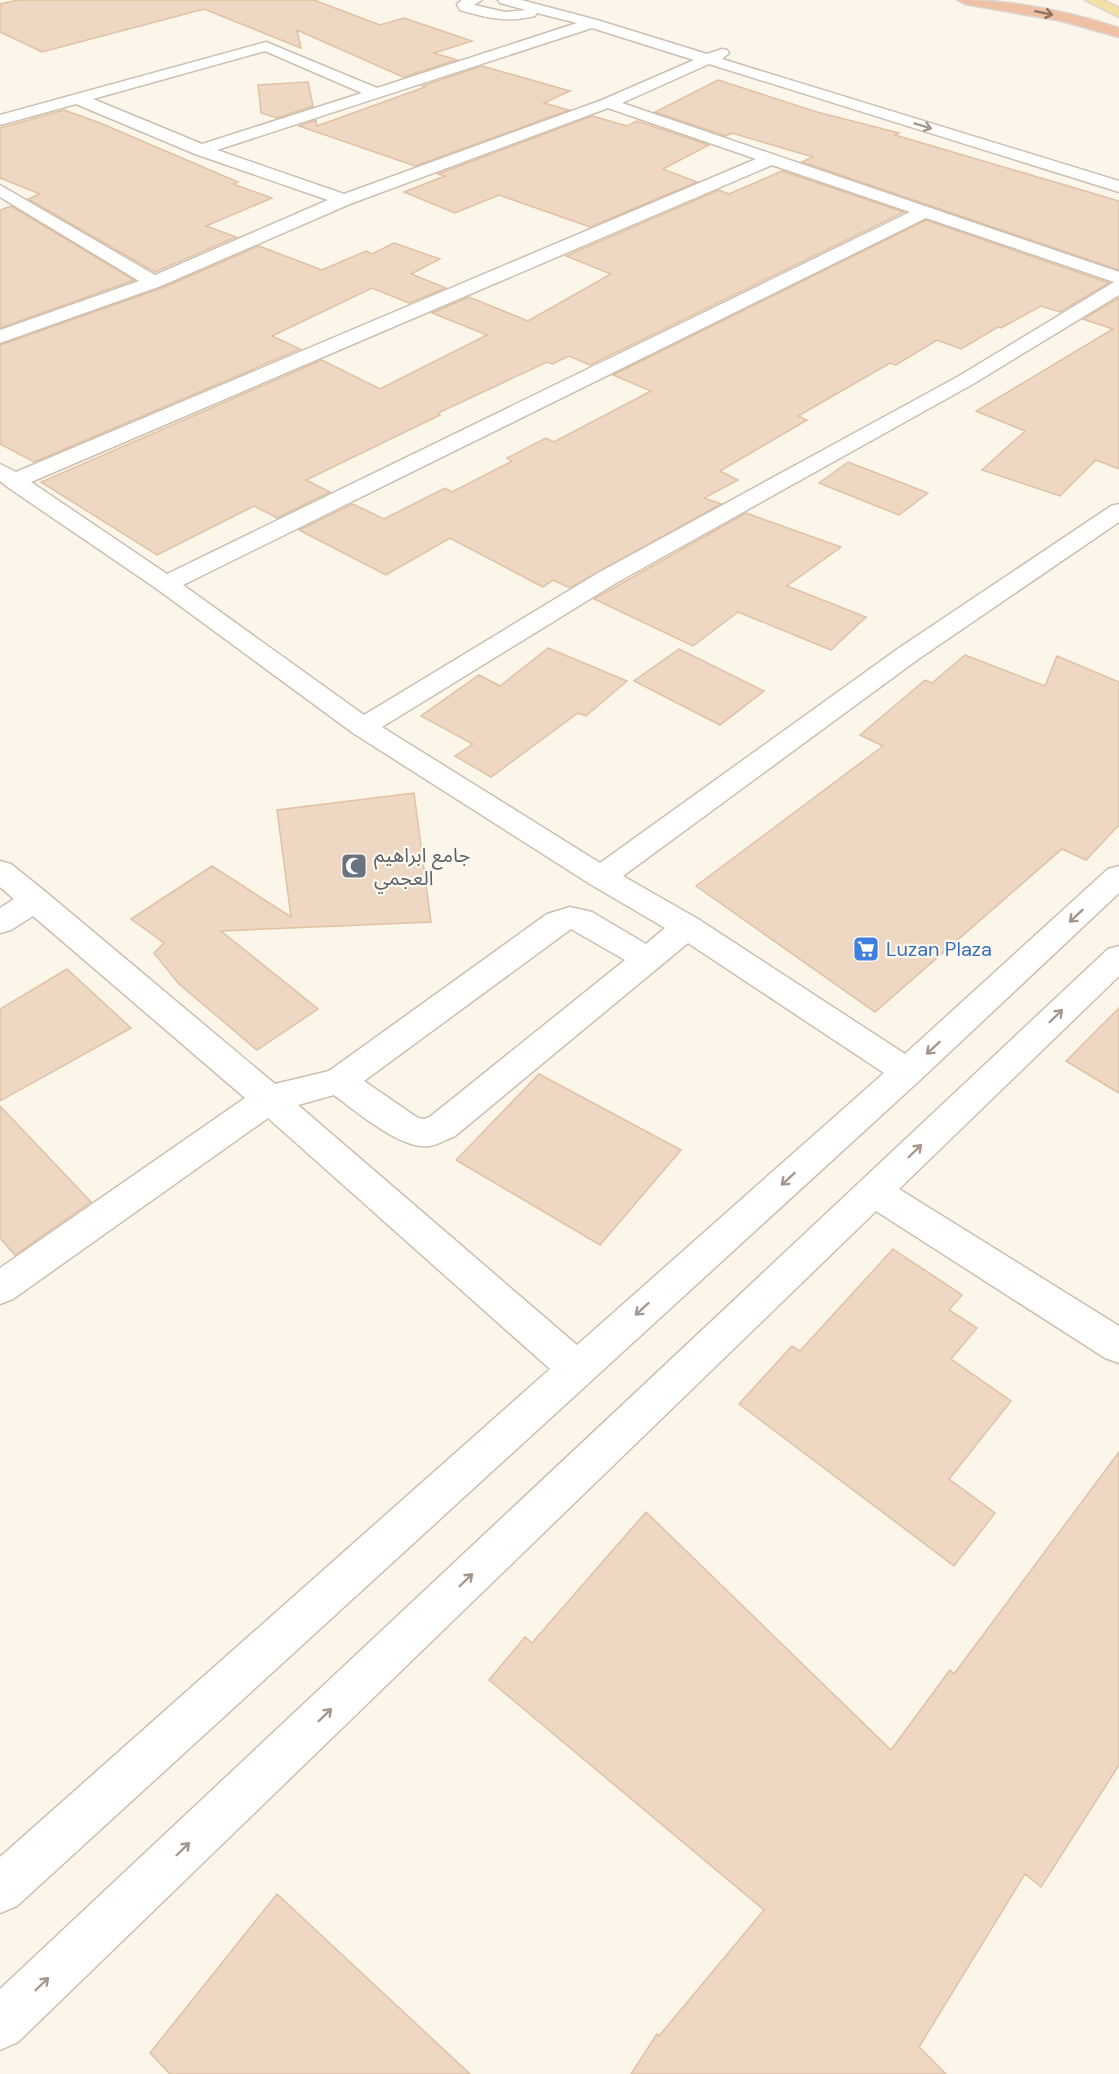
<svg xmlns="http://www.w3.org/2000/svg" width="1119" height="2074" viewBox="0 0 1119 2074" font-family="'DM Sans','Noto Sans Arabic',sans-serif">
	<rect width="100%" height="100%" fill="#fbf6e9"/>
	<!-- building -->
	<path fill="#efd8c3" stroke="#e0c1a4" stroke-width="1.5" d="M 18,0 L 314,0 L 380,25 L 404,18 L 472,41 L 434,53 L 457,60 L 403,77 L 297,30 L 301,48 L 204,9 L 42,52 L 0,32 L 0,4 Z
		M 482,66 L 570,91 L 544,103 L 569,110 L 415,166 L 299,126 L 316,120 L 317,126 L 425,87 L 422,86 Z
		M 718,80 L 817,112 L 899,133 L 895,135 L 1119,201 L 1119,270 L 802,162 L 813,157 L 732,133 L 726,136 L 655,112 Z
		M 308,82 L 313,106 L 277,118 L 261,113 L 258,85 Z
		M 64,110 L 100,123 L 238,182 L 233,184 L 272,198 L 206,226 L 236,237 L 155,272 L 28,199 L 40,194 L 0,178 L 0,128 Z
		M 592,116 L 627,126 L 637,121 L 709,145 L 663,169 L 697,182 L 590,227 L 499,195 L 455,213 L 404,192 L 445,176 L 438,174 Z
		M 782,171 L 904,212 L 590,365 L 569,356 L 552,364 L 547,362 L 438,413 L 440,415 L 306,480 L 330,492 L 277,518 L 254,506 L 157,555 L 41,482 L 322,360 L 380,389 L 487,335 L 432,313 L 469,297 L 528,321 L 611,274 L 566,256 L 719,190 L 729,194 Z
		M 11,206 L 134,280 L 0,328 L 0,210 Z
		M 926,220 L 1109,283 L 1060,312 L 1041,306 L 1001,328 L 998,327 L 961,349 L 937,340 L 896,365 L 890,363 L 798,416 L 807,420 L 720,471 L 738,480 L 704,498 L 721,504 L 570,588 L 553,580 L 543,587 L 450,538 L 386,575 L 299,530 L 353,504 L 384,519 L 445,488 L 452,492 L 512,461 L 507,458 L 546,438 L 554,442 L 651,391 L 613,375 Z
		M 394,243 L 440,259 L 411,274 L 446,288 L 409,303 L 372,288 L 272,336 L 300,349 L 34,462 L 0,444 L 0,345 L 162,288 L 259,246 L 322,270 L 366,251 L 372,254 Z
		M 1119,298 L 1119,469 L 1096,460 L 1060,496 L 982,470 L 1025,431 L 976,411 L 1113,329 L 1083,319 Z
		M 848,462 L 928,493 L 899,515 L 819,483 Z
		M 746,513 L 841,547 L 787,586 L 866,617 L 831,650 L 738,612 L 693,646 L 594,599 Z
		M 548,648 L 627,681 L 586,716 L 578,713 L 491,777 L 455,756 L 473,744 L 421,716 L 479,675 L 500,686 Z
		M 679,649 L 764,691 L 720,725 L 634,681 Z
		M 965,655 L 1045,686 L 1057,656 L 1119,682 L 1119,825 L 1086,860 L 1062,849 L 875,1012 L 696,886 L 883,746 L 860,735 L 925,680 L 932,683 Z
		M 414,793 L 431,922 L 221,931 L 318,1009 L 257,1050 L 179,984 L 154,953 L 164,943 L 131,919 L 212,866 L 291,917 L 277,810 Z
		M 67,969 L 131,1028 L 0,1101 L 0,1009 Z
		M 1119,1008 L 1119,1093 L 1066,1061 Z
		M 539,1074 L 681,1150 L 600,1245 L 456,1160 Z
		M 0,1106 L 91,1202 L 15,1255 L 0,1238 Z
		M 893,1249 L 962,1295 L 949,1310 L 977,1328 L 951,1359 L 1011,1401 L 949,1479 L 995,1513 L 954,1566 L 739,1404 L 792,1346 L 800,1351 Z
		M 1119,1452 L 1119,1765 L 1041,1887 L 1025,1874 L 919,2047 L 946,2074 L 631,2074 L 657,2034 L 659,2036 L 764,1910 L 489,1680 L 525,1637 L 532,1643 L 646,1512 L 891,1750 L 950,1670 L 954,1674 Z
		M 277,1894 L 470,2074 L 170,2074 L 150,2053 Z"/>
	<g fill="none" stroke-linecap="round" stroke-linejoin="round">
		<defs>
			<path id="minor" d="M 462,0 L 482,0 L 474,5 L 505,12 L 526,10 L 500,3 L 498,0 L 521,0 L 597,20 L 707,54 L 722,49 L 727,50 L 729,53 L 722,59 L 1119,181 L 1119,192 L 709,64 L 622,103 L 1119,272 L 1119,295 L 973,384 L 616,583 L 382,727 L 600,863 L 899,648 L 1111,506 L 1119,504 L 1119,522 L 917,660 L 623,876 L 698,919 L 905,1054 L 1108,869 L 1119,866 L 1119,893 L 919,1081 L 17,1906 L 0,1913 L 0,1857 L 550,1369 L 268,1118 L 13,1299 L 0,1304 L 0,1268 L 245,1098 L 33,916 L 11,930 L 0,933 L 0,908 L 14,899 L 0,887 L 0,861 L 11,864 L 47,893 L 275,1084 L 329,1071 L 547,914 L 570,907 L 592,912 L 646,944 L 665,928 L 590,884 L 353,733 L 157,589 L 6,486 L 0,481 L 0,464 L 16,472 L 756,159 L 608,108 L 350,204 L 161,286 L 0,343 L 0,330 L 139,281 L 0,197 L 0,185 L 155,275 L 328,200 L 195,154 L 76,104 L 0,125 L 0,115 L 266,42 L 377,88 L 577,23 L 537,13 L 535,16 C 507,23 487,18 460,10 L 457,4 ZM 592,28 L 694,60 L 602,100 L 344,194 L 217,150 ZM 265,51 L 362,93 L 202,144 L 93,99 ZM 772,165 L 910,212 L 167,574 L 31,482 ZM 926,218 L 1114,282 L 959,376 L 598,573 L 364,715 L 183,585 ZM 571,929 L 625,960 L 431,1116 L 425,1119 L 418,1118 L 364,1081 ZM 688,943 L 884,1073 L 577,1345 L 298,1105 L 334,1095 C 356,1111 401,1150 429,1146 C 438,1145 447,1139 455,1136 Z
				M 1119,946 L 1119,976 L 899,1189 L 1119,1326 L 1119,1363 L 1105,1358 L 876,1211 L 18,2042 L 0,2050 L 0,1989 L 1108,949 Z"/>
			<path id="major" d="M 1085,0 L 1103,0 L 1119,8 L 1119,17 Z"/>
			<path id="highway" d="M 958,0 C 1013,0 1067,11 1119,28 L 1119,37 L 1062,21 L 965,4 Z"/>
		</defs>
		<!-- minor casing -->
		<use href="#minor" stroke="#cdbfb0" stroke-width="3"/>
		<!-- major casing -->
		<use href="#major" stroke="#dbd5d1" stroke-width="3"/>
		<!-- highway casing -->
		<use href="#highway" stroke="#dbd5d1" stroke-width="3"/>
		<!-- minor -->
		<use href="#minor" fill="#fff" fill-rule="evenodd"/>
		<!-- major -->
		<use href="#major" fill="#f5dfa7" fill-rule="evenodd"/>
		<!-- highway -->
		<use href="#highway" fill="#f0c0a5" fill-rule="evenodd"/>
	</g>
	<!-- one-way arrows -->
	<defs><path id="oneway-shaft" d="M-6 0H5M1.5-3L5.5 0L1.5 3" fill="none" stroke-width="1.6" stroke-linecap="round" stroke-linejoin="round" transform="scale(1.5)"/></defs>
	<use stroke="#8d725f" href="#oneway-shaft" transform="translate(1044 13) rotate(12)"/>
	<g stroke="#a5978c">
		<use href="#oneway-shaft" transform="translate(923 126) rotate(17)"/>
		<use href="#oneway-shaft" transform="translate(1076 916) rotate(137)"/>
		<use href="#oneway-shaft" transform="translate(1056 1016) rotate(-44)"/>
		<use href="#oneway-shaft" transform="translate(933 1048) rotate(137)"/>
		<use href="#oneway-shaft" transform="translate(915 1151) rotate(-44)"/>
		<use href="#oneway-shaft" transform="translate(788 1179) rotate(138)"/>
		<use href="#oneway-shaft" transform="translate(642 1309) rotate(138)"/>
		<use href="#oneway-shaft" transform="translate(466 1580) rotate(-44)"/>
		<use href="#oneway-shaft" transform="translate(325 1715) rotate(-44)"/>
		<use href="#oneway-shaft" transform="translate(183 1849) rotate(-44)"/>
		<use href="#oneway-shaft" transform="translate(42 1984) rotate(-44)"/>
	</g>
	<!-- icons -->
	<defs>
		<symbol id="mosque-square" viewBox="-11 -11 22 22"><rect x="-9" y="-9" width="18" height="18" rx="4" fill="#6b7280" stroke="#fefaef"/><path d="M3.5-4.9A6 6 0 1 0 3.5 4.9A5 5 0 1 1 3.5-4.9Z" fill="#fff"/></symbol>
		<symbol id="supermarket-square" viewBox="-11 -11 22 22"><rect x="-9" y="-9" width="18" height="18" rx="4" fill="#3f7fe0" stroke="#fefaef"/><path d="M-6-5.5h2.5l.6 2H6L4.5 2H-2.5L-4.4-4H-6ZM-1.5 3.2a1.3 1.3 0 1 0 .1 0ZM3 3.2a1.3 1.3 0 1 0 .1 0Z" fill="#fff"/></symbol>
	</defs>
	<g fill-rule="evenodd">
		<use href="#mosque-square" x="339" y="851" width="30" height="30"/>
		<use href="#supermarket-square" x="851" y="934" width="30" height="30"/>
	</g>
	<g text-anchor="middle" stroke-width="4.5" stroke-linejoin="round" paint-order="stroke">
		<!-- worship labels -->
		<g font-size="20" fill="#5b616d" stroke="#fefaef" text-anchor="start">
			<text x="374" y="862">جامع ابراهيم<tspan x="374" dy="23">العجمي</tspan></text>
		</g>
		<!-- shop labels -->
		<g font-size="20" fill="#366cbe" stroke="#fefaef" text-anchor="start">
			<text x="886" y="956">Luzan Plaza</text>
		</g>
	</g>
</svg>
